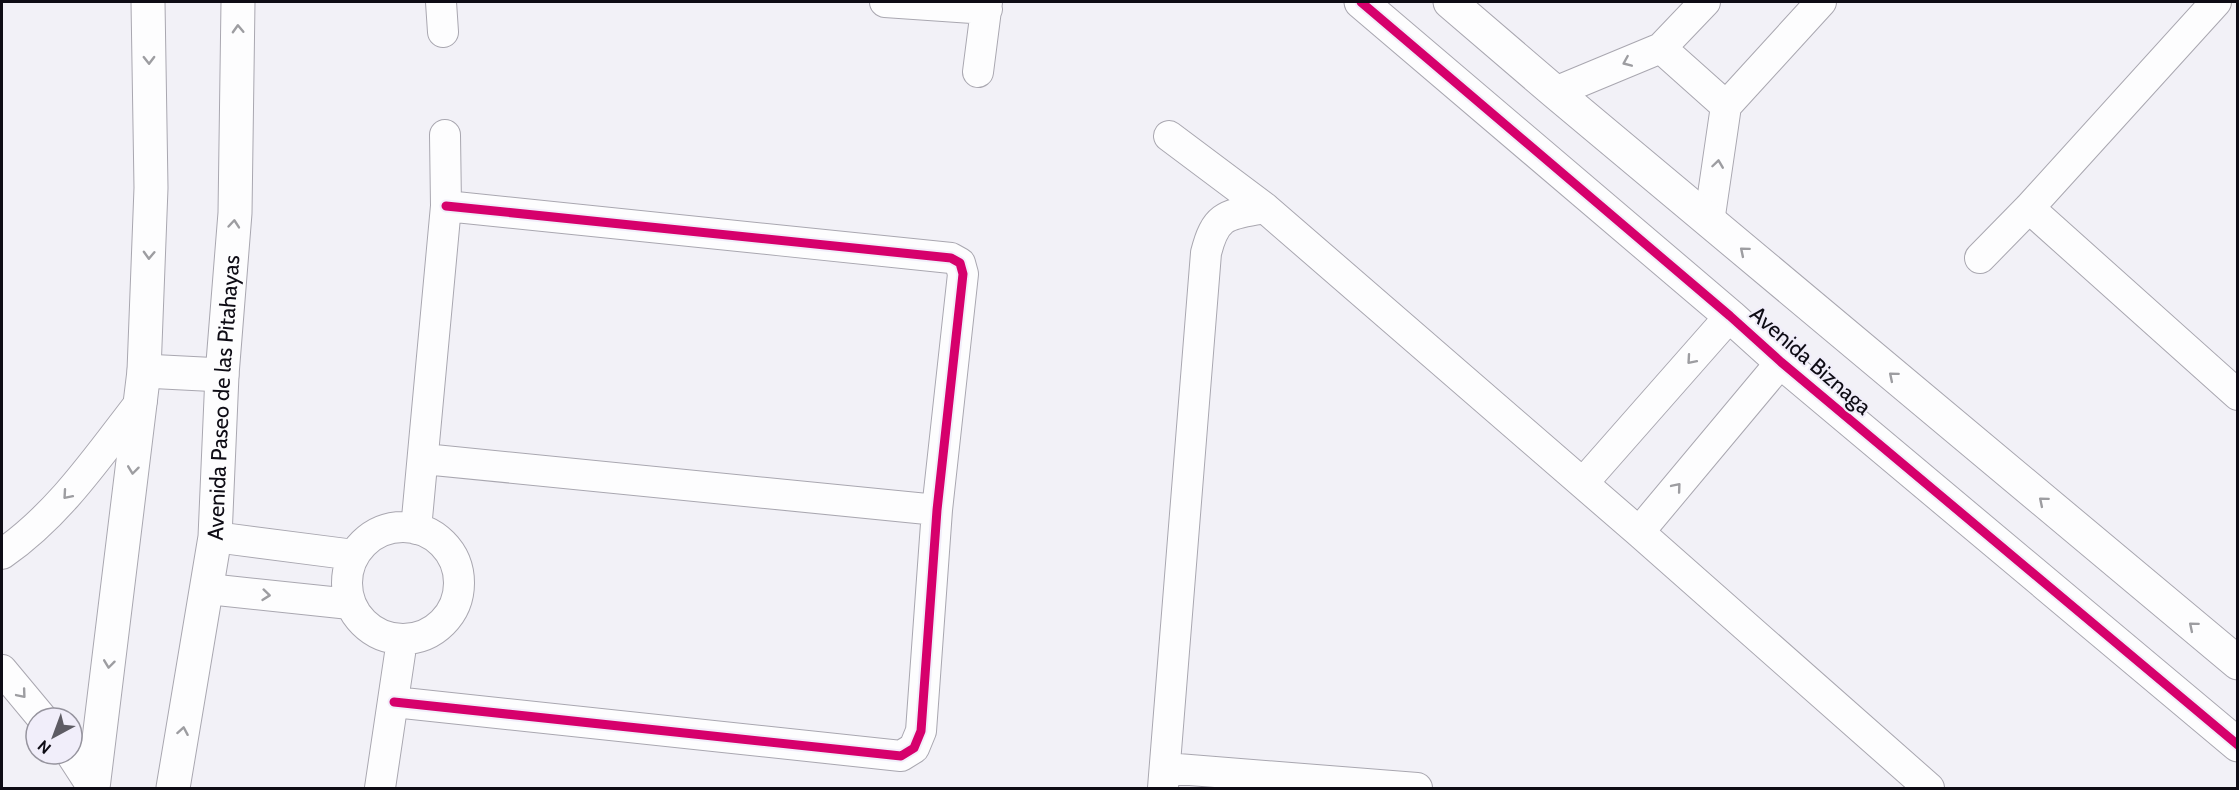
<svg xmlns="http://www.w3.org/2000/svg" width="2239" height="790" viewBox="0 0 2239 790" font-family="Cabin,sans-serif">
	<rect width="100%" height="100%" fill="#f2f1f7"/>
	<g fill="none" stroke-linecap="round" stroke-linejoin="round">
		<defs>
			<path id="street" d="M 441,2 L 443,32
				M 885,2 L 987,9
				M 1661,48 L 1726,106
				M 978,72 L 987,2
				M 1555,92 L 1661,48 L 1705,2
				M 1169,136 L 1265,208 L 1639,532 L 1929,788
				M 2029,208 L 2238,395
				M 1709,222 L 1726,106 L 1821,2
				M 1980,258 L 2029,208 L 2216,2
				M 424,459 L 937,510
				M 1583,483 L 1730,316
				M347 583a56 56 0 1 1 112 0a56 56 0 1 1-112 0Z
				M 416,529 L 446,206 L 445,135
				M 1639,532 L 1781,362
				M 215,537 L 354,555
				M 2,554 C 60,514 99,455 142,400
				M 208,589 L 350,604
				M 2,670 L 42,718
				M 394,702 L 901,756 L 914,748 L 921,731 L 937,510 L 963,274 L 960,263 L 951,258 L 446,206
				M 71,754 L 93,788
				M 1165,768 L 1417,788
				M 380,788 L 402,640
				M 1163,788 L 1206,253 C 1216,213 1228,215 1265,208"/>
			<g id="secondary">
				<path d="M 1361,2 L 1730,316 L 1781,362 L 2238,745"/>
				<path d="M 1450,2 L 1555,92 L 2238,663"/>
				<path d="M 144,371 L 222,375"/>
				<path d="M 93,788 L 144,371 L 151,188 L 148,2"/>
				<path id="s1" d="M 173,788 L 215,537 L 222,375 L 235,213 L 238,2"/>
			</g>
		</defs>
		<!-- street casing -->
		<use href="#street" stroke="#a9a7b0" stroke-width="32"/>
		<!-- secondary casing -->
		<use href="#secondary" stroke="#a9a7b0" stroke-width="35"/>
		<!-- street -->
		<use href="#street" stroke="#fdfdfe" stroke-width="30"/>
		<!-- secondary -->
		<use href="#secondary" stroke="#fdfdfe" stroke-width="33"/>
		<defs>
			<path id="cycleway" d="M 1361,2 L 1730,316 L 1781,362 L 2238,745
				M 394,702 L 901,756 L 914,748 L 921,731 L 937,510 L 963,274 L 960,263 L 951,258 L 446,206"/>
		</defs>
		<!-- cycleway casing -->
		<use href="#cycleway" stroke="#f1eefa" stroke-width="13"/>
		<!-- cycleway -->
		<use href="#cycleway" stroke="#d6006c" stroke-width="9"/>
	</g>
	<!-- one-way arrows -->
	<defs><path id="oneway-chevron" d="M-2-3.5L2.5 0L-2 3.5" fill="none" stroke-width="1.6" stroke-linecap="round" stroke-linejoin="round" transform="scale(1.5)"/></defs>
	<g stroke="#9d9da1">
		<use href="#oneway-chevron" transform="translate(238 29) rotate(-92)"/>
		<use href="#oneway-chevron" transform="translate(149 60) rotate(89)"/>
		<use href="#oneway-chevron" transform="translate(1627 62) rotate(157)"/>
		<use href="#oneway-chevron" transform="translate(1718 164) rotate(-82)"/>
		<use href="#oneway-chevron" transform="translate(234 224) rotate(-85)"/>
		<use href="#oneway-chevron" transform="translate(1744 251) rotate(-140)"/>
		<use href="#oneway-chevron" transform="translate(149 255) rotate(92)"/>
		<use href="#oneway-chevron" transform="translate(1691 360) rotate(131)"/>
		<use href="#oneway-chevron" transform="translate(1893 376) rotate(-140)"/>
		<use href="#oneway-chevron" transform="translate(133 470) rotate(97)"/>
		<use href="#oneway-chevron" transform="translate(1677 487) rotate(-50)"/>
		<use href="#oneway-chevron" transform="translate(67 495) rotate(131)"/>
		<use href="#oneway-chevron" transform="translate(2043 501) rotate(-140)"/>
		<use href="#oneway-chevron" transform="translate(266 595) rotate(6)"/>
		<use href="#oneway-chevron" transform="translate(2193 626) rotate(-140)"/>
		<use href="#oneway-chevron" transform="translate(109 664) rotate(97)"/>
		<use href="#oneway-chevron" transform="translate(22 694) rotate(50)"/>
		<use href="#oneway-chevron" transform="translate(183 731) rotate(-80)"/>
	</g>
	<g text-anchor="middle" stroke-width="4.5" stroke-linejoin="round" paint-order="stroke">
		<!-- street labels -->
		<g font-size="22" fill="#0e0c15" stroke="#f1eefa">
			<text transform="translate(1811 360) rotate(41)" y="8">Avenida Biznaga</text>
			<text dy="8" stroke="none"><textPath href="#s1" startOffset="394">Avenida Paseo de las Pitahayas</textPath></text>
		</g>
	</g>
	<!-- border -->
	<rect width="2239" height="790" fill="none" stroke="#0e0c15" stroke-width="6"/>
	<!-- north arrow -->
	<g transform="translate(54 736) rotate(221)"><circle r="28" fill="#f1eefa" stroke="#96949e" stroke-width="1.5"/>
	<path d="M0-4.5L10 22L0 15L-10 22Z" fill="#5e5c64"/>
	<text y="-9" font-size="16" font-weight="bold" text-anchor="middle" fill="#0e0c15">N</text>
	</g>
</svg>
